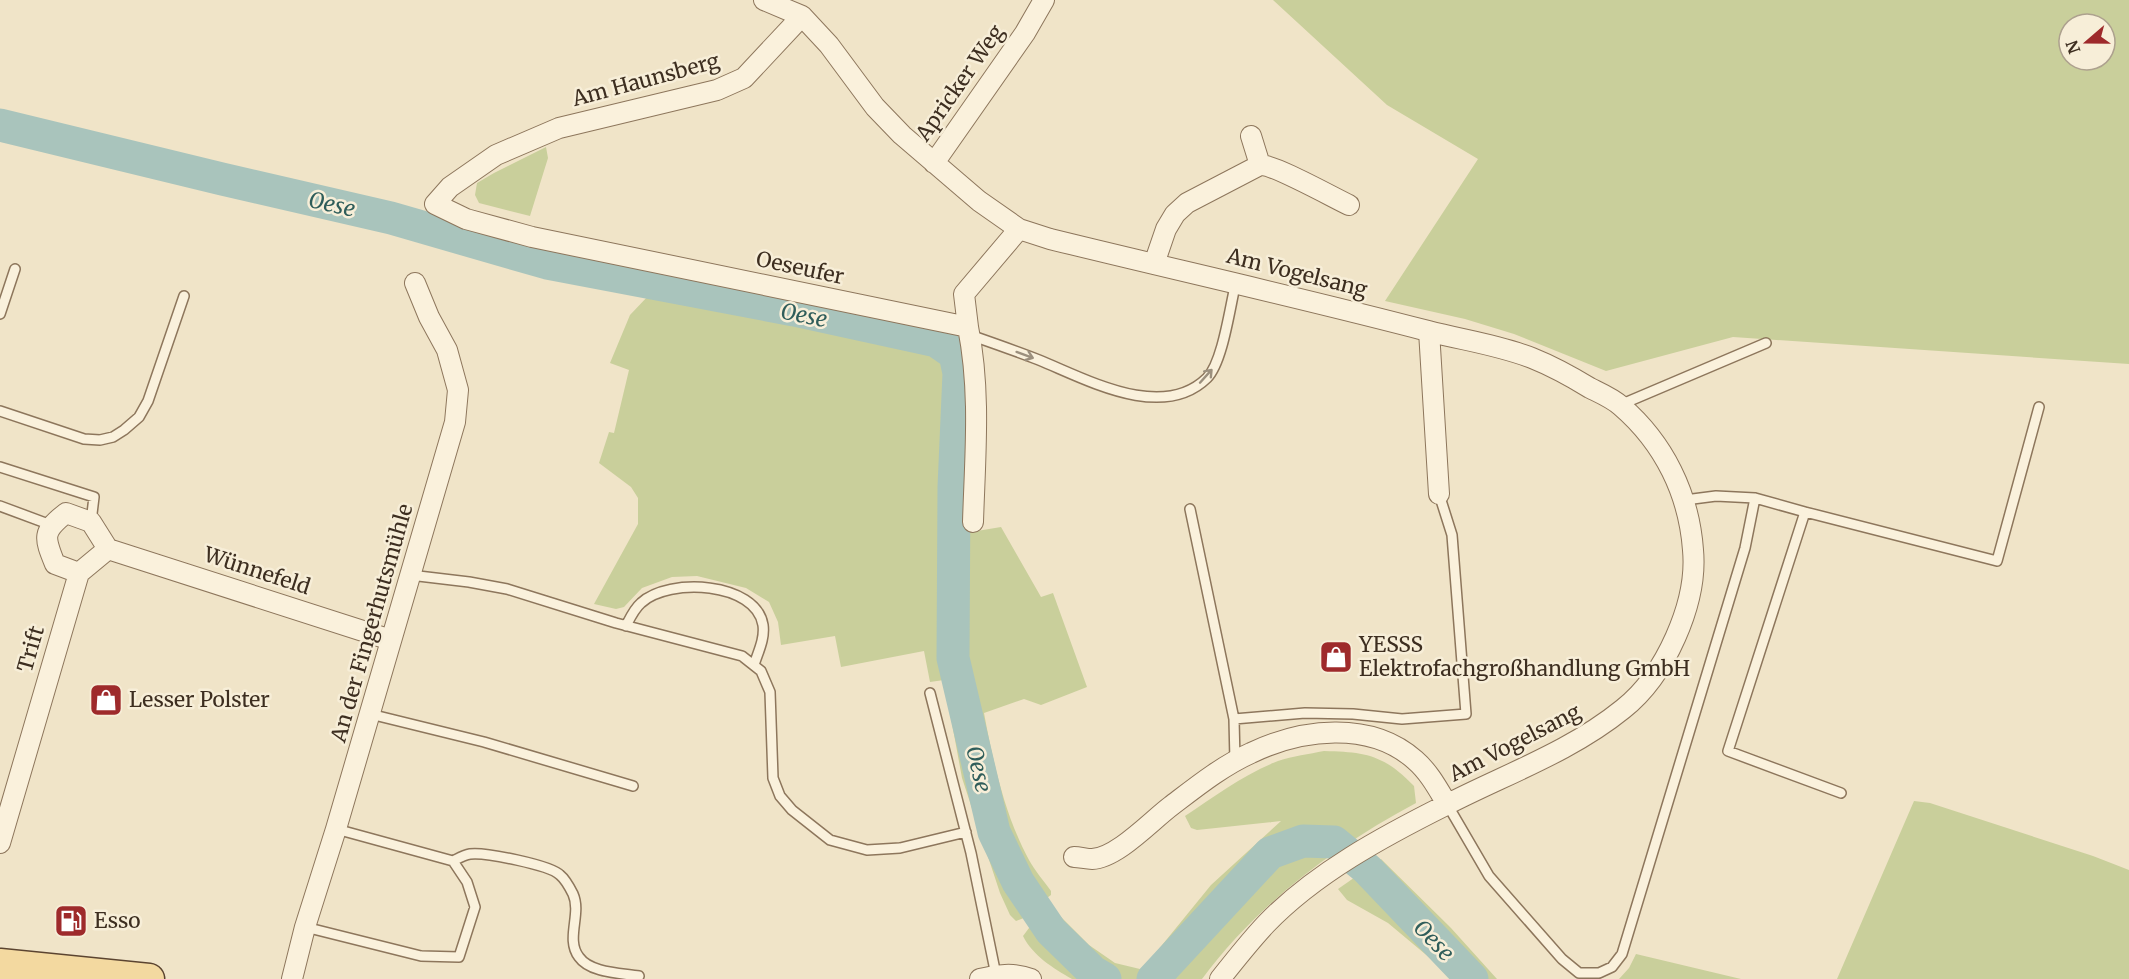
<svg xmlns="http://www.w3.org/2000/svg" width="2129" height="979" viewBox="0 0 2129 979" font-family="Merriweather,serif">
	<rect width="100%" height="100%" fill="#f0e4c8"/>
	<!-- green -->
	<path fill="#c9cf9b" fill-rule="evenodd" d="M 1273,0 L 2129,0 L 2129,364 L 1733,337 L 1606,371 L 1514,334 L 1465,319 L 1385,301 L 1478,159 L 1387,105 ZM 2069,24 L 2105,24 L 2105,60 L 2069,60 Z
		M 546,147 L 548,158 L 530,216 L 479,203 L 475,195 L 477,183 L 494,173 Z
		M 649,295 C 744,317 840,335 936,354 L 941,356 L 944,360 L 952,414 L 943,516 L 942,606 L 947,672 L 965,762 L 987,841 L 1000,871 L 1029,916 L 1016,921 L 1010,915 L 1000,893 L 962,778 L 944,680 L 930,682 L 924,651 L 841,667 L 835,636 L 781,645 L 778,622 L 769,602 L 746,588 L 697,576 L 672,577 L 642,588 L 624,607 L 616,609 L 594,604 L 638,524 L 638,498 L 631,487 L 599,463 L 609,432 L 614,433 L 629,370 L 610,363 L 630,315 Z
		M 1001,527 L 1041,597 L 1053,593 L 1087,687 L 1041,705 L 1024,699 L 984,713 C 993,762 1005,816 1029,860 C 1035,871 1044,881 1051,891 L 1051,895 L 1044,900 L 1020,866 L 998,811 L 970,694 L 964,638 L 963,596 L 965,533 Z
		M 1324,751 C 1366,752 1384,755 1414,786 L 1416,803 C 1332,848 1259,903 1202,979 L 1072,979 C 1053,968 1033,956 1023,936 L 1032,924 L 1053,909 L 1089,945 L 1115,963 L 1140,969 L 1145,966 L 1211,885 L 1281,821 L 1197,830 L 1191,828 L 1185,816 C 1215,796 1244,774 1278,761 C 1293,756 1309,754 1324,751 Z
		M 1914,801 L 1930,803 L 2093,856 L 2129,870 L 2129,979 L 1837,979 Z
		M 1381,859 L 1451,928 L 1497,979 L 1455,979 L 1388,923 L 1347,900 L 1338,889 Z
		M 1636,954 L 1741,979 L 1619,979 L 1629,968 Z"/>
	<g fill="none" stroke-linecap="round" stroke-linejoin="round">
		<!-- river -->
		<path stroke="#a9c4bc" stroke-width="33" d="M 0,125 L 222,179 L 391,218 L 547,263 L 794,310 L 936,341 L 955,354 L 959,373 L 954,487 L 953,658 L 994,832 L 1018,882 L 1051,931 L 1093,972 L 1105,979
			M 1153,979 L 1270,853 L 1303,841 L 1334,842 L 1367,869 L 1472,979"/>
		<defs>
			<path id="lane" d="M 0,314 L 15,269
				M 970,335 C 993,343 1016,351 1039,360 C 1086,379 1162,422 1207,378 C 1223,362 1230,306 1236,282
				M 1620,405 L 1766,343
				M 0,411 L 84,439 L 100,440 L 113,437 L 124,430 L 139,417 L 148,401 L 184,296
				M 0,467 L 94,497 L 91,522
				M 1755,498 L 1805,512 L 1728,751 L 1841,793
				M 0,506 L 51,525
				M 1190,509 L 1234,719 L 1235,761
				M 1805,512 L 1997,561 L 2039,407
				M 410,575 L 469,582 L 507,589 L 616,623 L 742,656 L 761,671 L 770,692 L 773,778 L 780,796 L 792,810 L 830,840 L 867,850 L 900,848 L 966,832
				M 626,626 C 630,618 634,609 641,603 C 669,577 756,582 763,625 C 765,639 758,652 754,665
				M 930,693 L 971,853 L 996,975
				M 370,714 L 484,742 L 633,786
				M 1234,719 L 1305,713 L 1353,714 L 1402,719 L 1466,714 L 1452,535 L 1439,494
				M 1447,804 L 1489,876 L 1562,959 L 1579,973 L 1599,973 L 1612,967 L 1622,954 L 1745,548 L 1755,498 L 1716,496 L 1685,500
				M 453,861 C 459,858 464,855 470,854 C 485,852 550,865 560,875 C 565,879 570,888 573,894 C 582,914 565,939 579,957 C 590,973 621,973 639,976
				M 305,927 L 421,956 L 459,957 L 475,907 L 467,882 L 453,861 L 336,829"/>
			<path id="street" d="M 764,0 L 802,16
				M 1251,136 L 1260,165
				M 934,163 L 1025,33 L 1044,0
				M 1154,264 L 1166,229 L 1175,214 L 1187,203 L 1260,165 C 1273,164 1334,198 1349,205
				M 968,327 L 964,294 L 1019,229
				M 1429,331 L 1439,494
				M 973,522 C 975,456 981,392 968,327 L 532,237 L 466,219 L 435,204 L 450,187 L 496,155 L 559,128 L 717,90 L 744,78 L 802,16 L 829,45 L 875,107 L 902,135 L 979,201 L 1019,229 L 1050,239 C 1176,270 1302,298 1428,331 C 1462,340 1499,345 1532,358 C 1552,366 1572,377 1590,388 C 1600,393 1612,398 1621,406 C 1664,443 1689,494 1693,550 C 1698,603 1665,676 1623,709 C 1570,752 1506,774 1446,805 C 1384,836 1315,873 1266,924 C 1250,941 1235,960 1220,979
				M 108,549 L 79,573 L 55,564 C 44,537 42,532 66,513 L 91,522 L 108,549 L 391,640
				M 0,843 L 79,573
				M 1074,857 C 1080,857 1086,859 1092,859 C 1117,858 1151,821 1171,806 C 1196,787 1222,766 1251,753 C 1301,729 1370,720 1415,760 C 1429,772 1438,789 1447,804
				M 292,979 L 305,927 L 336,829 L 455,422 L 458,390 L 447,350 L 429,317 L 415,283
				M 980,979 C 996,975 1014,972 1031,979"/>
			<path id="primary" d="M 0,964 L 149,979"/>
		</defs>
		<!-- lane casing -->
		<use href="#lane" stroke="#8d765c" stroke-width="12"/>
		<!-- street casing -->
		<use href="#street" stroke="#8d765c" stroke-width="22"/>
		<!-- primary casing -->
		<use href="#primary" stroke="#5b4430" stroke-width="33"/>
		<!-- lane -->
		<use href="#lane" stroke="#faf1dc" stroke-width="9"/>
		<!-- street -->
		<use href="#street" stroke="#faf1dc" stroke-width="20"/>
		<!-- primary -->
		<use href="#primary" stroke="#f3d9a0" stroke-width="30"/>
	</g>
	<!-- one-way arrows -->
	<defs><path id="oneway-shaft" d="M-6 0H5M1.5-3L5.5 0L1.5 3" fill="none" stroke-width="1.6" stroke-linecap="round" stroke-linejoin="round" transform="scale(1.5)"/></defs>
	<g stroke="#9c907e">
		<use href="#oneway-shaft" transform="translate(1025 355) rotate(20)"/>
		<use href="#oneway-shaft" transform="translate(1206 376) rotate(-48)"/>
	</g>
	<!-- icons -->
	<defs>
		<symbol id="shop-square" viewBox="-11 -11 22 22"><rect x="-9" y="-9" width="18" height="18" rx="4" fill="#9e2a2b" stroke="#f7eed8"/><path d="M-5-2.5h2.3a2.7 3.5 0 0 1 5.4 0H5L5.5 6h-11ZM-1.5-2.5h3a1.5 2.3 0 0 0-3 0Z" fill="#fff"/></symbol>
		<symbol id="fuel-square" viewBox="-11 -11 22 22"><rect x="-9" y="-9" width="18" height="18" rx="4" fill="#9e2a2b" stroke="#f7eed8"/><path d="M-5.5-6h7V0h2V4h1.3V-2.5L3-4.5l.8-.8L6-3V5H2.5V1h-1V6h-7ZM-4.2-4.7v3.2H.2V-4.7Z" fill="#fff"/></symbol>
	</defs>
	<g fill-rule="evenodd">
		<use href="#shop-square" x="1317" y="638" width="38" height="38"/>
		<use href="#shop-square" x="87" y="681" width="38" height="38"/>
		<use href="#fuel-square" x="52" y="902" width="38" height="38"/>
	</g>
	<g text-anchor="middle" stroke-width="5" stroke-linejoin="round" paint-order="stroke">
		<!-- street labels -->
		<g font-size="21" fill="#3d2e20" stroke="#f7eed8">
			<text transform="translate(646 80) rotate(-15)" y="7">Am Haunsberg</text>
			<text transform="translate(960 83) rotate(-55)" y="7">Apricker Weg</text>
			<text transform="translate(800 268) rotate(12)" y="7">Oeseufer</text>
			<text transform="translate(1297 273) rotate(14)" y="7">Am Vogelsang</text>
			<text transform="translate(257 571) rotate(18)" y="7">Wünnefeld</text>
			<text transform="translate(372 623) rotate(-74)" y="7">An der Fingerhutsmühle</text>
			<text transform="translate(31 649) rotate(-74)" y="7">Trift</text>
			<text transform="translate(1515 743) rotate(-27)" y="7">Am Vogelsang</text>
		</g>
		<!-- poi labels -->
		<g font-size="21" fill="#3d2e20" stroke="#f7eed8" text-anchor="start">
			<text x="1359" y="652">YESSS<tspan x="1359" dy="24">Elektrofachgroßhandlung GmbH</tspan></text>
			<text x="129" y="707">Lesser Polster</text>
			<text x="94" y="928">Esso</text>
		</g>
		<!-- water labels -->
		<g font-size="22" font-style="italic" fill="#2f5d5a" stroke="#f7eed8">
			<text transform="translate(332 204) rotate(13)" y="8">Oese</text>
			<text transform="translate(804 315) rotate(11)" y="8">Oese</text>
			<text transform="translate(979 769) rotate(77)" y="8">Oese</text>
			<text transform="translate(1434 940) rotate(46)" y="8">Oese</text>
		</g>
	</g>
	<!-- north arrow -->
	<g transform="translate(2087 42) rotate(250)"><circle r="28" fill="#f7eed8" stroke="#ada18e" stroke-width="1.5"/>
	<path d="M0-4.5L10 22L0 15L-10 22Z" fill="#9e2a2b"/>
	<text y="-9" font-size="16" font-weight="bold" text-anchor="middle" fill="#3d2e20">N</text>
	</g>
</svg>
